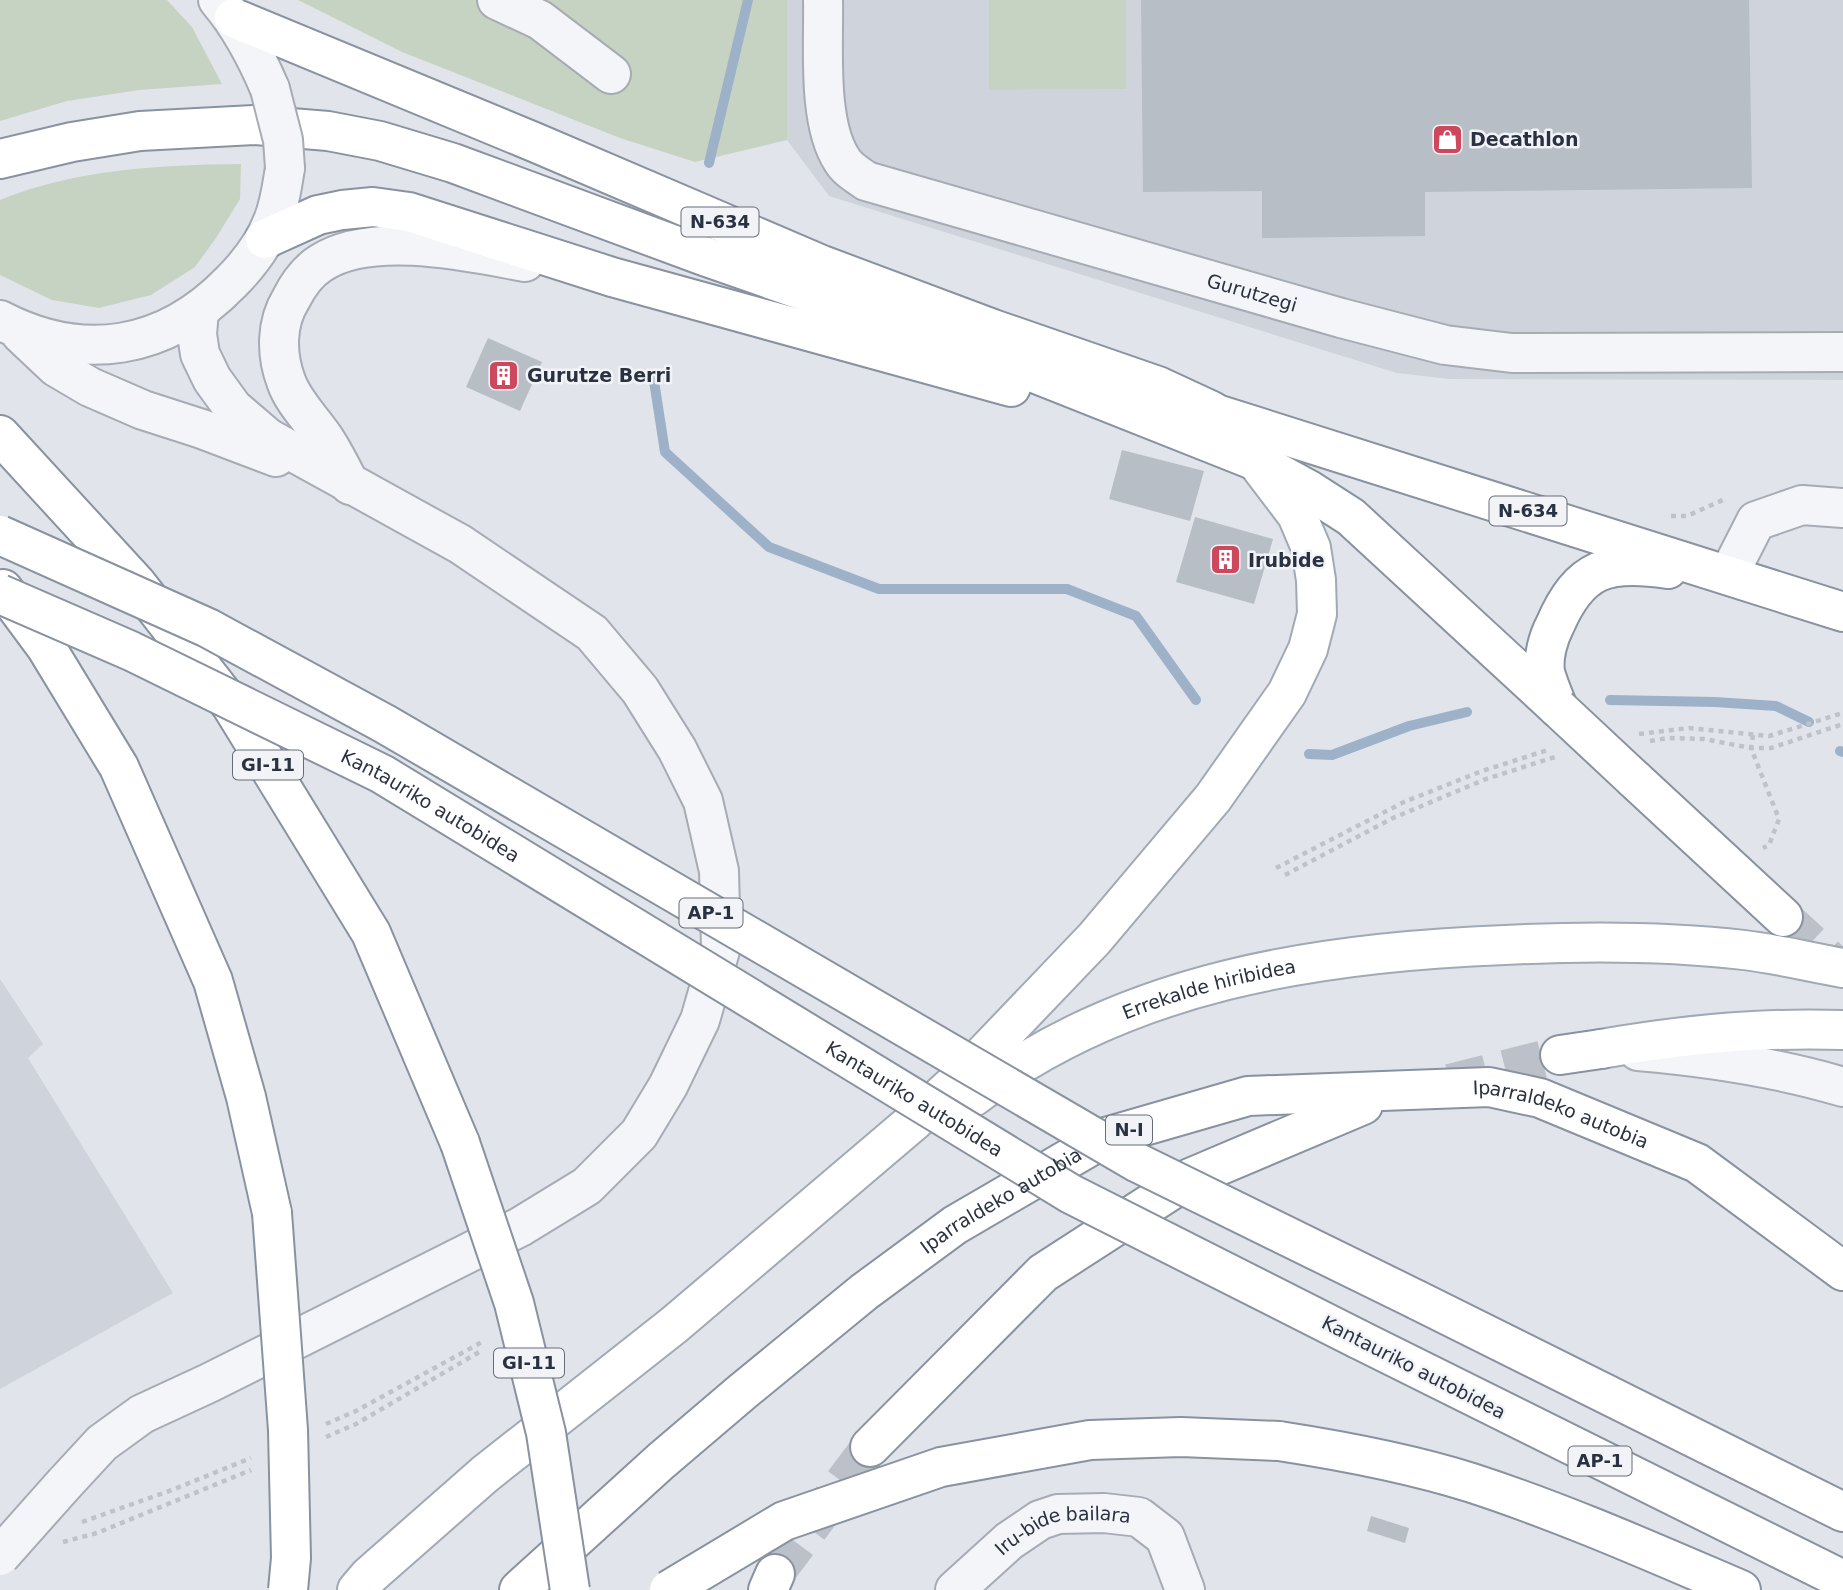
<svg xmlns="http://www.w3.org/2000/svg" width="1843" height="1590" viewBox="0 0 1843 1590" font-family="'DejaVu Sans',sans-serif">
	<rect width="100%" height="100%" fill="#e1e4ea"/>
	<!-- built -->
	<path fill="#cfd4dc" d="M 787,0 L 1843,0 L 1843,380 L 1449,379 L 1397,373 L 829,196 L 787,140 Z
		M 0,979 L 43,1044 L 28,1058 L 173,1293 L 0,1389 Z"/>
	<!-- green -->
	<path fill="#c7d3c2" d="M 0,0 L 167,0 L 192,27 L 222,84 L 139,90 L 67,101 L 0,121 Z
		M 298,0 L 787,0 L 787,140 L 695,162 L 620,138 L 402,52 Z
		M 989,0 L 1126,0 L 1126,89 L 989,90 Z
		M 241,164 L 240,199 L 216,238 L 195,267 L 151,295 L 99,308 L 52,300 L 0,275 L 0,200 C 76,169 160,165 241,164 Z"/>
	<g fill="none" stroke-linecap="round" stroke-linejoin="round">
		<!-- stream -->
		<path stroke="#9db2c9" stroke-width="10" d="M 709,163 L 748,0
			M 654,381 L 665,452 L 769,547 L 879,589 L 1067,589 L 1136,616 L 1196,700
			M 1610,700 L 1715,702 L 1776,706 L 1809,722
			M 1840,751 L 1843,752
			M 1309,754 L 1332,755 L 1409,726 L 1467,712"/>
	</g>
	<!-- building -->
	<path fill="#b8bec6" d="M 1141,0 L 1749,0 L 1752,188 L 1425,192 L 1425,236 L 1262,238 L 1262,191 L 1143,192 Z
		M 488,338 L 542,362 L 520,411 L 466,387 Z
		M 1122,450 L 1204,471 L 1190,521 L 1109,499 Z
		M 1195,517 L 1273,539 L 1254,604 L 1176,582 Z
		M 1371,1516 L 1409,1528 L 1405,1543 L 1367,1531 Z"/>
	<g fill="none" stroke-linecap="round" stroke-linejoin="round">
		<!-- highway-tunnel -->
		<path stroke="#bcc0c8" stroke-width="38" stroke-dasharray="38 19" stroke-linecap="butt" d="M 1783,917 L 1843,972
			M 1450,1083 L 1560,1055
			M 775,1574 L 870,1447"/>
		<defs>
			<g id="minor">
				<path d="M 218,0 C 241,27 256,56 270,89"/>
				<path d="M 497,0 L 540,20 L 611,74"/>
				<path id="s1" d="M 823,0 C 824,45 817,122 842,160 C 847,169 858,175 866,181 L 1341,318 L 1445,345 L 1512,353 L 1843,352"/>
				<path d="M 0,320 C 83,363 165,350 231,282 C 248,265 264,244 273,221 C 280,204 282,186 285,168"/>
				<path d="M 21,334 L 56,367 L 90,387 L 143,410 L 202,429 L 276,457"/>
				<path d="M 350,485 C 342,469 334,453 324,438 C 312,420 293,402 286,381 C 276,354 276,323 291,299 C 298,285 308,271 321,263 C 372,230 470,252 525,262"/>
				<path d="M 1729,574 L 1756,521 L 1802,505 L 1843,508"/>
				<path d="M 1638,1051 C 1708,1057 1776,1067 1843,1087"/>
				<path d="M 65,1483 L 102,1443 L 142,1414 L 209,1383 L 520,1227 L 587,1186 L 639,1134 L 668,1086 L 700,1020 L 721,947 L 719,871 L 703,801 L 677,749 L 640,690 L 592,633 L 460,544 L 268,438 L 233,408 L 212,379 L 200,354 L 197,334 L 199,311"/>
				<path id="s2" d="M 955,1590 L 1009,1541 L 1040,1520 L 1058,1514 L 1104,1513 L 1139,1517 L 1165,1537 L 1185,1590"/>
			</g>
			<g id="major">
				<path d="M 1601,1049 C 1681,1035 1762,1027 1843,1030"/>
				<path id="s3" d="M 973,1097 C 1126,981 1319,952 1505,945 C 1584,941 1665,941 1744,950 C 1777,954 1810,962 1843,968"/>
				<path d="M 357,1590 L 369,1576 L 485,1474 L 674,1325 L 914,1121 L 962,1077 L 1094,939 L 1213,798 L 1287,693 L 1308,649 L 1317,614 L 1316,580 L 1311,548 L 1297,515 L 1256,461"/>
			</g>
			<g id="highway">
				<path d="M 234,18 L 534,142 L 822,265 L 993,329 L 1158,386 L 1212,411"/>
				<path d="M 0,159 L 72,142 L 140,131 L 254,125 L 328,131 L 380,141 L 453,163 L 704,256 L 996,358 L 1256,461 L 1309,490 L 1351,517 L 1558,708"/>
				<path d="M 265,239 L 318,215 L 342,210 L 373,207 L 409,212 L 612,277 L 1011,387"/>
				<path d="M 1188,405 L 1843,612"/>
				<path d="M 0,435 L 136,583 L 231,705 L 371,933 L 460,1143"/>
				<path d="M 3,589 L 46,647 L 119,767 L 213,981 L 246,1097 L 272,1213"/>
				<path d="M 1558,708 C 1554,697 1548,684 1545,672 C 1543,657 1548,638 1555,625 C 1580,567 1608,560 1668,569"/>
				<path d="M 1634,779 L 1783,917"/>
				<path d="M 1560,1055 L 1601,1049"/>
				<path d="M 1417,1300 L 1843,1512"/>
				<path d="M 1358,1339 L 1843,1580"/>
				<path d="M 1279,1441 C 1344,1451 1409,1463 1472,1483 C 1564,1513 1652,1552 1741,1590"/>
				<path d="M 870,1447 L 1043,1273 L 1190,1178 L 1363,1105"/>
				<path id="s4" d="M 519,1590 L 661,1461 L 742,1392 L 864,1292 L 955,1225 L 1106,1137 L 1248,1096 L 1489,1087 L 1540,1098 L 1697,1163 L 1843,1271"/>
				<path d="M 768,1590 L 775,1574"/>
			</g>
		</defs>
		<!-- minor casing -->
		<use href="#minor" stroke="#a6abb4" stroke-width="42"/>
		<!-- major casing -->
		<use href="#major" stroke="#a1a9b5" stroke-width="42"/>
		<!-- highway casing -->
		<use href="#highway" stroke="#8992a0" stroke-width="42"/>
		<!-- path -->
		<path stroke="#bfc2c8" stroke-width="4.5" stroke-dasharray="5 5" stroke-linecap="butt" d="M 1671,516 L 1687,516 L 1725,499
			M 1639,734 L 1689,728 L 1769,736 L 1843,713
			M 1753,735 L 1751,748 L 1779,819 L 1769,845 L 1763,848
			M 1650,741 L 1668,738 L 1704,739 L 1751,748 L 1771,748 L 1843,724
			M 1276,868 L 1404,802 L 1482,771 L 1548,750
			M 1285,875 L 1393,818 L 1486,779 L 1555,757
			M 326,1424 L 356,1411 L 482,1342
			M 326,1437 L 356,1424 L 481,1351
			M 82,1522 L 172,1490 L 251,1458
			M 63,1542 L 97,1533 L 251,1470"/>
		<!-- minor -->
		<use href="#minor" stroke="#f4f5f8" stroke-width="38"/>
		<!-- major -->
		<use href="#major" stroke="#fff" stroke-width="38"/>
		<!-- highway -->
		<use href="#highway" stroke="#fff" stroke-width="38"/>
		<defs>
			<path id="minor-bridge" d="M 270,89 L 283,140 L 285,168
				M 0,1556 L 65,1483"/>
			<g id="highway-bridge">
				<path d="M 0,535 L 208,628 L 385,724 L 1138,1163 L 1417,1300"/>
				<path id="s5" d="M 0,594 L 131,651 L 382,774 L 1071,1194 L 1358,1339"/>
				<path d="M 1558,708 L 1634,779"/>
				<path d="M 460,1143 L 514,1303 L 546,1433 L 570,1590"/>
				<path d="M 272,1213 L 288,1430 L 291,1558 L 288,1590"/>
				<path d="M 669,1590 L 784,1521 L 941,1467 L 1090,1440 L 1181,1437 L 1279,1441"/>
			</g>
		</defs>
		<!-- minor-bridge casing -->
		<use href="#minor-bridge" stroke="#a6abb4" stroke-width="42" stroke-linecap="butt"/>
		<!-- highway-bridge casing -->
		<use href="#highway-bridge" stroke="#8992a0" stroke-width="42" stroke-linecap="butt"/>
		<!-- minor-bridge -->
		<use href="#minor-bridge" stroke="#f4f5f8" stroke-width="38"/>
		<!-- highway-bridge -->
		<use href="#highway-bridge" stroke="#fff" stroke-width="38"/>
	</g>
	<!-- icons -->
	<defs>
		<symbol id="shop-square" viewBox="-11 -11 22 22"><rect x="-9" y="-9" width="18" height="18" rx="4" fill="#cd485c" stroke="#f1f3f7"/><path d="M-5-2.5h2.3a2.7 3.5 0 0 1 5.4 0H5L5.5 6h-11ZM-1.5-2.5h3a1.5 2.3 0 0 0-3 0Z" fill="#fff"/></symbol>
		<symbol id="building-square" viewBox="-11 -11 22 22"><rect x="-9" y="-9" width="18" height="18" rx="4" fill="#cd485c" stroke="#f1f3f7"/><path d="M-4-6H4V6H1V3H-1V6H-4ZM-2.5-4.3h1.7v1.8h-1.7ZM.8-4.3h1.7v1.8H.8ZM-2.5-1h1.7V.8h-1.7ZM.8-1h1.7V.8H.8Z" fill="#fff"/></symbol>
	</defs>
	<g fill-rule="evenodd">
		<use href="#shop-square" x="1430" y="122" width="35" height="35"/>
		<use href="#building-square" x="486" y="358" width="35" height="35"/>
		<use href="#building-square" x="1208" y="542" width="35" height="35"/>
	</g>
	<g text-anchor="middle" stroke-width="5" stroke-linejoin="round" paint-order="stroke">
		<!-- shield labels -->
		<g fill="#f1f3f7" stroke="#666c78" stroke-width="2">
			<rect x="681.5" y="207.5" width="77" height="29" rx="5"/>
			<rect x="1489.5" y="496.5" width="77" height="29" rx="5"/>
			<rect x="233" y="750.5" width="70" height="29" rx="5"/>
			<rect x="679.5" y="898.5" width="63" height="29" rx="5"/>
			<rect x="1106" y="1115.5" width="46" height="29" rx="5"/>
			<rect x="494" y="1348.5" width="70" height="29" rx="5"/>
			<rect x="1568.5" y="1446.5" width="63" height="29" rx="5"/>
		</g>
		<g font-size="18" font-weight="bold" fill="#2a3241">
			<text x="720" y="228">N-634</text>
			<text x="1528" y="517">N-634</text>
			<text x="268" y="771">GI-11</text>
			<text x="711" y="919">AP-1</text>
			<text x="1129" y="1136">N-I</text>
			<text x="529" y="1369">GI-11</text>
			<text x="1600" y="1467">AP-1</text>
		</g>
		<!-- poi labels -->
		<g font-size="19" font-weight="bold" fill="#2a3241" stroke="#f1f3f7" text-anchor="start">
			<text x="1470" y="146">Decathlon</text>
			<text x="527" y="382">Gurutze Berri</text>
			<text x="1248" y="567">Irubide</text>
		</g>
		<!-- street labels -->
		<g font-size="19" fill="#2a3241" stroke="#f1f3f7">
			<text dy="7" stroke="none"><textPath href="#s1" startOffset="597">Gurutzegi</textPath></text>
			<text dy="7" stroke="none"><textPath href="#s5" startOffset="480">Kantauriko autobidea</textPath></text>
			<text dy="7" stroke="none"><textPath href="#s3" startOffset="262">Errekalde hiribidea</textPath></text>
			<text dy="7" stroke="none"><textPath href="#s5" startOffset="1046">Kantauriko autobidea</textPath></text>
			<text dy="7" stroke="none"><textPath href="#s4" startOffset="1209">Iparraldeko autobia</textPath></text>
			<text dy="7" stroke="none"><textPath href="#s4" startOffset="621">Iparraldeko autobia</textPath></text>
			<text transform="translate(1414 1367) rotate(27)" y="7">Kantauriko autobidea</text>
			<text dy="7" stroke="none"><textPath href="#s2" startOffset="130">Iru-bide bailara</textPath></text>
		</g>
	</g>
</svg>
